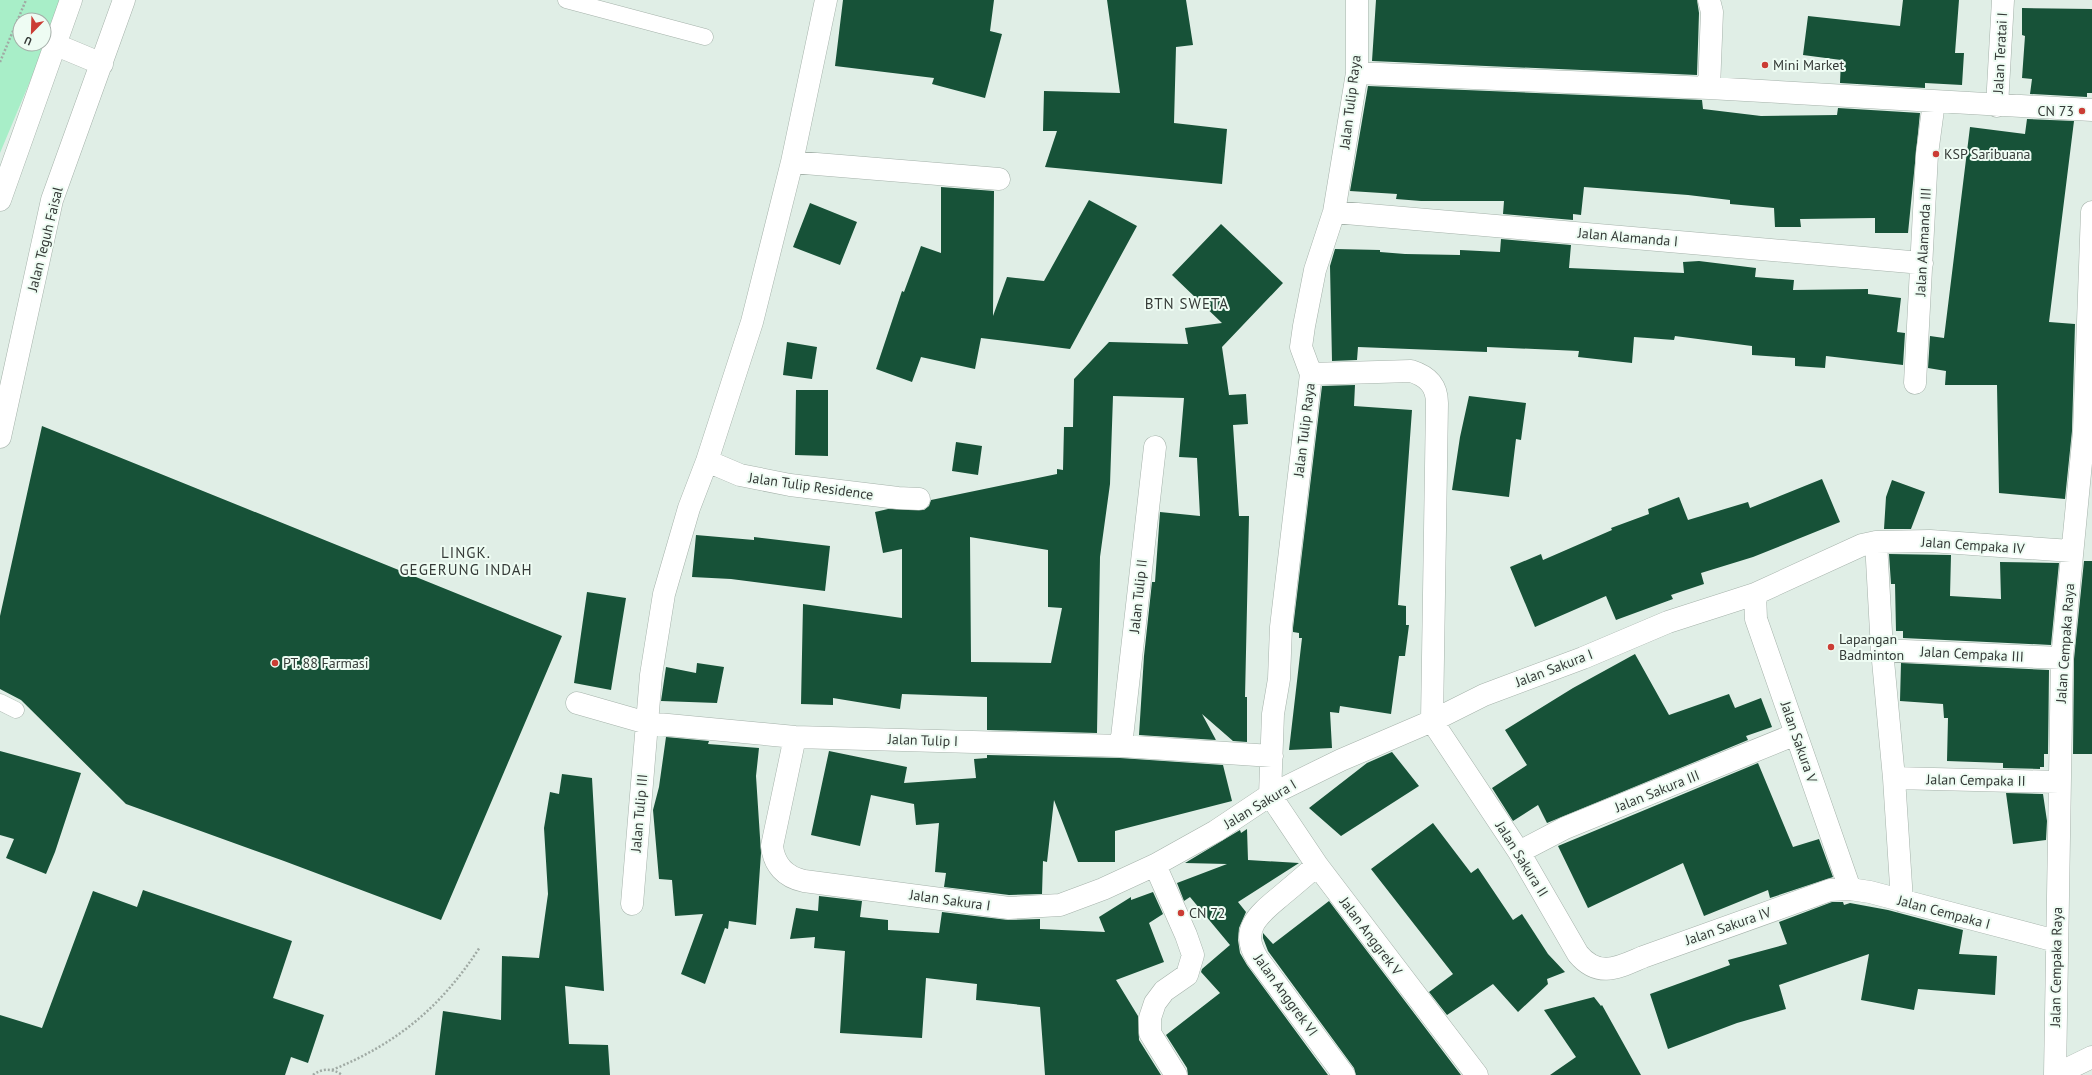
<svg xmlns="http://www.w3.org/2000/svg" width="2092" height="1075" viewBox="0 0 2092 1075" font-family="'PT Sans',sans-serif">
	<rect width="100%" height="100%" fill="#e0eee6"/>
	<!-- green -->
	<path fill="#a8eec8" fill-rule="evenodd" d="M 0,0 L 64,0 L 0,153 ZM 20,20 L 44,20 L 44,44 L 20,44 Z"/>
	<!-- building -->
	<path fill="#175238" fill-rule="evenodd" d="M 843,0 L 994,0 L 990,31 L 1002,34 L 985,98 L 932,84 L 934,78 L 835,66 Z
		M 1107,0 L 1186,0 L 1193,45 L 1176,47 L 1174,123 L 1227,129 L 1222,184 L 1045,167 L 1057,131 L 1043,131 L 1044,91 L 1120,93 Z
		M 1376,0 L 1697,0 L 1699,13 L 1697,75 L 1372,61 Z
		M 1903,0 L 1959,0 L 1955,53 L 1964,53 L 1962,85 L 1925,83 L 1925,88 L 1840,83 L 1841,60 L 1803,55 L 1808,16 L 1900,26 Z
		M 2022,8 L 2092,9 L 2092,93 L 2087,93 L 2087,97 L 2030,94 L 2032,79 L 2022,78 L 2025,36 L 2022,35 Z
		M 1368,86 L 1702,100 L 1703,109 L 1761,116 L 1837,115 L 1838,108 L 1920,113 L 1908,233 L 1875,233 L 1875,218 L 1800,219 L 1801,227 L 1775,227 L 1774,208 L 1730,204 L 1730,200 L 1688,195 L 1584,187 L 1581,215 L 1573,214 L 1573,220 L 1503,214 L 1504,201 L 1421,201 L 1396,199 L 1397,194 L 1350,191 Z
		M 2027,119 L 2074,121 L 2049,322 L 2075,324 L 2072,431 L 2065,499 L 1999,493 L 1997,385 L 1945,385 L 1946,371 L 1928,368 L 1930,336 L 1944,338 L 1970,127 L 2025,134 Z
		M 941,187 L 994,191 L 993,316 L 1007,277 L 1044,281 L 1089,200 L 1137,226 L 1070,349 L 981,338 L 975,369 L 921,357 L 912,382 L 876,369 L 902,291 L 904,292 L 921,246 L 941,253 Z
		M 810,203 L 857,222 L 840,265 L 793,247 Z
		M 1221,224 L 1283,283 L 1222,347 L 1229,395 L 1246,394 L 1248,424 L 1233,425 L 1239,516 L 1249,516 L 1245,697 L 1247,697 L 1247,742 L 1233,741 L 1202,714 L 1216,740 L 1139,735 L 1144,656 L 1152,582 L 1155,582 L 1160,512 L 1200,516 L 1197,458 L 1179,457 L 1184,398 L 1113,396 L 1110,484 L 1100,557 L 1097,733 L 987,730 L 987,697 L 902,694 L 900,709 L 833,698 L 833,705 L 801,704 L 803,604 L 902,618 L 902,549 L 883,553 L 875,512 L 888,509 L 924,510 L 929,506 L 931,500 L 1057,474 L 1057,469 L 1063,470 L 1064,427 L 1073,427 L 1074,379 L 1109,342 L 1188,344 L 1185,328 L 1222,323 L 1172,275 ZM 970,537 L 1048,550 L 1048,607 L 1062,608 L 1051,663 L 971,662 Z
		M 1501,239 L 1571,245 L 1569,268 L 1684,273 L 1683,262 L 1699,261 L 1756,268 L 1755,277 L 1794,280 L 1793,290 L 1868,289 L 1868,294 L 1901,298 L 1897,332 L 1905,333 L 1903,365 L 1826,356 L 1825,368 L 1795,366 L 1795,358 L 1752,355 L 1752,346 L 1675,336 L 1674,340 L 1634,337 L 1632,363 L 1578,357 L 1579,351 L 1487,347 L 1487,352 L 1358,347 L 1357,360 L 1332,361 L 1330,266 L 1335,249 L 1380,250 L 1380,252 L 1405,254 L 1460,255 L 1460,250 L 1500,252 Z
		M 787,342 L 817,347 L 812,379 L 783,375 Z
		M 1355,385 L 1354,406 L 1412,410 L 1398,605 L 1406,606 L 1406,625 L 1409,625 L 1405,656 L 1399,656 L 1391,714 L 1340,706 L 1339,713 L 1330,712 L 1332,748 L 1289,750 L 1302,638 L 1299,638 L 1299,633 L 1293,632 L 1293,628 L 1322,386 Z
		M 796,390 L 828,390 L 828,456 L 795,455 Z
		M 1469,396 L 1526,403 L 1521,440 L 1516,439 L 1509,497 L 1452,490 L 1460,437 Z
		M 42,426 L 562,636 L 441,920 L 284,861 L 126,804 L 21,700 L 0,689 L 0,616 Z
		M 956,442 L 982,446 L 978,475 L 952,471 Z
		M 1822,479 L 1840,522 L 1753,557 L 1701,573 L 1704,584 L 1671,595 L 1673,599 L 1616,620 L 1606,596 L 1535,627 L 1510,567 L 1541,554 L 1543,560 L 1612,530 L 1611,528 L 1649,514 L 1648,509 L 1679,497 L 1688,520 L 1748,502 L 1750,508 Z
		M 1892,480 L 1925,492 L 1911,529 L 1884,529 L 1886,497 Z
		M 696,535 L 754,540 L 754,537 L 830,546 L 825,591 L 731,579 L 692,577 Z
		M 1889,554 L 1951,555 L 1950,596 L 2001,599 L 2000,562 L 2059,563 L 2051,645 L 1903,638 L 1903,631 L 1896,631 L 1895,584 L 1891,584 Z
		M 2084,561 L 2092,561 L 2092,754 L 2073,754 L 2074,659 Z
		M 587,592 L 626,598 L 611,690 L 574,683 Z
		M 1635,654 L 1669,715 L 1729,694 L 1735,708 L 1761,698 L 1772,727 L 1746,736 L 1748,740 L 1547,823 L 1538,805 L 1513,821 L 1492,788 L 1527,765 L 1505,730 L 1573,688 Z
		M 697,663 L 724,667 L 717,703 L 661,701 L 666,667 L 696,673 Z
		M 1901,663 L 2049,670 L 2048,754 L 2044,754 L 2044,767 L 2040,767 L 2040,769 L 2003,768 L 2003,763 L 1947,761 L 1948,718 L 1944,718 L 1943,704 L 1900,701 Z
		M 666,737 L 709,741 L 708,744 L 759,748 L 756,776 L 761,853 L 756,925 L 729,921 L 728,929 L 725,928 L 705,984 L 681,974 L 703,914 L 675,916 L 672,880 L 659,879 L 653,810 L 659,787 Z
		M 0,751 L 81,773 L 55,852 L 46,874 L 6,858 L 14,839 L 0,835 Z
		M 829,751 L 907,767 L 904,783 L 976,778 L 974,759 L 987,758 L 987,755 L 1120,758 L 1223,765 L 1232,801 L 1115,831 L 1115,862 L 1078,862 L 1054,800 L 1047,862 L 1043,861 L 1042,894 L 1009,895 L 944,887 L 946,873 L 935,872 L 939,823 L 916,825 L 914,804 L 871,795 L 860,846 L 811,835 Z
		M 1392,752 L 1419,786 L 1341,836 L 1309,808 L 1367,763 Z
		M 1758,763 L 1793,847 L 1819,839 L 1833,877 L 1770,898 L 1768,890 L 1704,916 L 1683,863 L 1588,908 L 1558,846 Z
		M 562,774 L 592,778 L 604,991 L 565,986 L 569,1044 L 608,1045 L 610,1075 L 435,1075 L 443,1011 L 501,1020 L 502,956 L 539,958 L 548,894 L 544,828 L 550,792 L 559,794 Z
		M 2006,793 L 2043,794 L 2047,821 L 2046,840 L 2013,844 Z
		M 1433,823 L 1471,873 L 1478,868 L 1513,920 L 1522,914 L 1548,954 L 1565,972 L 1547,979 L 1548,984 L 1518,1012 L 1493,984 L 1447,1015 L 1429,992 L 1453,974 L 1371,869 Z
		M 1247,829 L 1248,860 L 1299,863 L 1238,902 L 1246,912 L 1239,928 L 1238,940 L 1240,953 L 1247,965 L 1328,1075 L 1188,1075 L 1187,1068 L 1166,1035 L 1220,993 L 1201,972 L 1202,969 L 1230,945 L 1190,897 L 1184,901 L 1177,883 L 1227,864 L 1185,863 L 1240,830 L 1241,833 Z
		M 143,890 L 292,941 L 273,998 L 324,1015 L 308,1063 L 291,1057 L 285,1075 L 0,1075 L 0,1015 L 42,1028 L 93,891 L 137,907 Z
		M 1153,892 L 1163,914 L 1149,923 L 1164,962 L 1116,980 L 1138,1016 L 1139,1040 L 1161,1075 L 1045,1075 L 1040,1007 L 976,1000 L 977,984 L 926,978 L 922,1038 L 840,1033 L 845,951 L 814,948 L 815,937 L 790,939 L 796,908 L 818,911 L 819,896 L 862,901 L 860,917 L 888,920 L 888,930 L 939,933 L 942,912 L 1008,920 L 1040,919 L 1040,929 L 1105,932 L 1099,917 L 1131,897 L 1131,900 Z
		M 1329,901 L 1461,1075 L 1356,1075 L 1354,1068 L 1268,951 L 1263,938 L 1263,933 L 1273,944 Z
		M 1832,902 L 1843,902 L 1844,905 L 1850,903 L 1888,910 L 1963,930 L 1959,954 L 1997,956 L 1995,995 L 1918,989 L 1914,1010 L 1861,1000 L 1869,954 L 1779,985 L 1786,1009 L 1737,1023 L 1668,1049 L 1650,994 L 1730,965 L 1728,960 L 1787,944 L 1779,922 Z
		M 1594,997 L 1601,1006 L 1602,1005 L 1641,1075 L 1550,1075 L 1576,1057 L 1544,1010 Z"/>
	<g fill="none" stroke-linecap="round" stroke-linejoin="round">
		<defs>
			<path id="lane" d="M 566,0 L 705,37
				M 0,702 L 16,710"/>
			<path id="street" d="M 1357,0 L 1357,73 L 1334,212 L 1315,270 L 1304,326 L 1301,347 L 1311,374 L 1281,627 L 1279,679 L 1273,714 L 1270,795 L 1317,865 L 1477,1075
				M 1357,73 L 1709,88 L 2092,110
				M 1709,88 L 1712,12 L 1709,0
				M 1997,106 L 2003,0
				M 792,162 L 999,179
				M 1334,212 L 1922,263
				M 1311,374 L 1411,371 C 1427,376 1437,385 1437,403 L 1432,721 L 1519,852 L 1578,954 C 1599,979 1619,967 1643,957 L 1830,890 L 1850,889 L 1870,892 L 2056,941
				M 1915,383 L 1927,154 L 1934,102
				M 707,461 L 740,475 L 790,485 L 898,498 L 919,499
				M 1876,542 L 1882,650 L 1894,778 L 1902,901
				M 1755,594 L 1756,619 L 1850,889
				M 1882,650 L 2062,658
				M 577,703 L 647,723 L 795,737 L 1121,746 L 1272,756
				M 795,737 L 772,846 C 774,865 785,877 804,881 L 1009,908 L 1060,905 L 1103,889 L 1155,865 L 1216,831 L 1270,795 L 1341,760 L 1432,721 L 1484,695 L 1583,658 L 1668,622 L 1755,594 L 1862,545 L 1876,542 L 1930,541 L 2071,551
				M 1121,746 L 1155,447
				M 1894,778 L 2059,782
				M 1519,852 L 1565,828 L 1796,734
				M 1155,865 L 1186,935 L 1193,955 L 1187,975 L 1164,991 L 1155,1003 L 1150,1018 L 1150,1033 L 1176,1075
				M 1317,865 C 1306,875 1294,885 1282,895 C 1262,912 1238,928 1257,958 L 1344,1075
				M 632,904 L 651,675 L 664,594 L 689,508 L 707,461 L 752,322 L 792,162 L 826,0
				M 2055,1075 L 2062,658 L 2084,432 L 2092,212
				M 2055,1075 L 2092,1057"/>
			<path id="highway" d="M 54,44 L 102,64
				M 0,200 L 71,0
				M 0,437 L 52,200 L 124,0"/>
		</defs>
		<!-- lane casing -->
		<use href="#lane" stroke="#a5b2aa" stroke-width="17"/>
		<!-- street casing -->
		<use href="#street" stroke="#a5b2aa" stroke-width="23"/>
		<!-- highway casing -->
		<use href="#highway" stroke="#a5b2aa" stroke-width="23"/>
		<!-- path -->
		<path stroke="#a0aaa4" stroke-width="2.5" stroke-dasharray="2 2" stroke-linecap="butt" d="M 0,62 L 26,0
			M 332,1070 C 398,1043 441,1007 480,947
			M 313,1075 C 322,1068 332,1068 342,1075"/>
		<!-- lane -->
		<use href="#lane" stroke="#fff" stroke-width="16"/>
		<!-- street -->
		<use href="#street" stroke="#fff" stroke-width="22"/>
		<!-- highway -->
		<use href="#highway" stroke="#fff" stroke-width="22"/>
	</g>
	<!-- markers -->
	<g fill="#cb3d35" stroke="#eefcf3" stroke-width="1.5">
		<circle cx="1765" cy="65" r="4"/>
		<circle cx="2082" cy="111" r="4"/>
		<circle cx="1936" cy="154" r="4"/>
		<circle cx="1831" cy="647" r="4"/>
		<circle cx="275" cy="663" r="4"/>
		<circle cx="1181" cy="913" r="4"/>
	</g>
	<g text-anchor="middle" stroke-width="4" stroke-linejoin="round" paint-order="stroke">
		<!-- street labels -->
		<g font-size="14" fill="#353a37" stroke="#eefcf3">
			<text transform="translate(2000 53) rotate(-87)" y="5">Jalan Teratai I</text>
			<text transform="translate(1350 102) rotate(-83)" y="5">Jalan Tulip Raya</text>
			<text transform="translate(1628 237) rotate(5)" y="5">Jalan Alamanda I</text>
			<text transform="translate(45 239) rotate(-76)" y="5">Jalan Teguh Faisal</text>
			<text transform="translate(1923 242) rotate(-87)" y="5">Jalan Alamanda III</text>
			<text transform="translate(1304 430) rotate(-83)" y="5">Jalan Tulip Raya</text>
			<text transform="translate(811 486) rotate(8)" y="5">Jalan Tulip Residence</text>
			<text transform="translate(1973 545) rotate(4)" y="5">Jalan Cempaka IV</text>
			<text transform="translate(1138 596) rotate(-84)" y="5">Jalan Tulip II</text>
			<text transform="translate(2065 643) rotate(-86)" y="5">Jalan Cempaka Raya</text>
			<text transform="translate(1972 654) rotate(3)" y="5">Jalan Cempaka III</text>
			<text transform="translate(1554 668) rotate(-21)" y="5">Jalan Sakura I</text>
			<text transform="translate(923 740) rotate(2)" y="5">Jalan Tulip I</text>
			<text transform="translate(1799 742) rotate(71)" y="5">Jalan Sakura V</text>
			<text transform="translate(1976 780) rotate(1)" y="5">Jalan Cempaka II</text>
			<text transform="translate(1657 791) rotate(-22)" y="5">Jalan Sakura III</text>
			<text transform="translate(1260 804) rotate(-31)" y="5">Jalan Sakura I</text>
			<text transform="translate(639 813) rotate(-85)" y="5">Jalan Tulip III</text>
			<text transform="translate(1522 859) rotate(58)" y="5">Jalan Sakura II</text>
			<text transform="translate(950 900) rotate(8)" y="5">Jalan Sakura I</text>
			<text transform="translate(1944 912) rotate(15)" y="5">Jalan Cempaka I</text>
			<text transform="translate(1728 926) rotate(-19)" y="5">Jalan Sakura IV</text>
			<text transform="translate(1371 936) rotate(53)" y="5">Jalan Anggrek V</text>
			<text transform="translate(2056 967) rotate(-89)" y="5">Jalan Cempaka Raya</text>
			<text transform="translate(1286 995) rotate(54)" y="5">Jalan Anggrek VI</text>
		</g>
		<!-- poi labels -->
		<g font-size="14" fill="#353a37" stroke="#eefcf3" text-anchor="start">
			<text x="1773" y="70">Mini Market</text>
			<text x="2074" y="116" text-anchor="end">CN 73</text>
			<text x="1944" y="159">KSP Saribuana</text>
			<text x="1839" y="644">Lapangan<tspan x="1839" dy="16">Badminton</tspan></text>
			<text x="283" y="668">PT. 88 Farmasi</text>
			<text x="1189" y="918">CN 72</text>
		</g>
		<!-- neighbourhood labels -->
		<g font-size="15" letter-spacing="1" fill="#353a37" stroke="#eefcf3">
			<text x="1187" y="309">BTN SWETA</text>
			<text x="466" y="558">LINGK.<tspan x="466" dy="17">GEGERUNG INDAH</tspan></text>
		</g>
	</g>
	<!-- north arrow -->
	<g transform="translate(32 32) rotate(203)"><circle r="19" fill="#eefcf3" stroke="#a4aea8"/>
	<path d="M0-3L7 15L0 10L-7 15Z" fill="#cb3d35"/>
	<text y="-6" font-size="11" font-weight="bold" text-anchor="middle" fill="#353a37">U</text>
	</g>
</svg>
